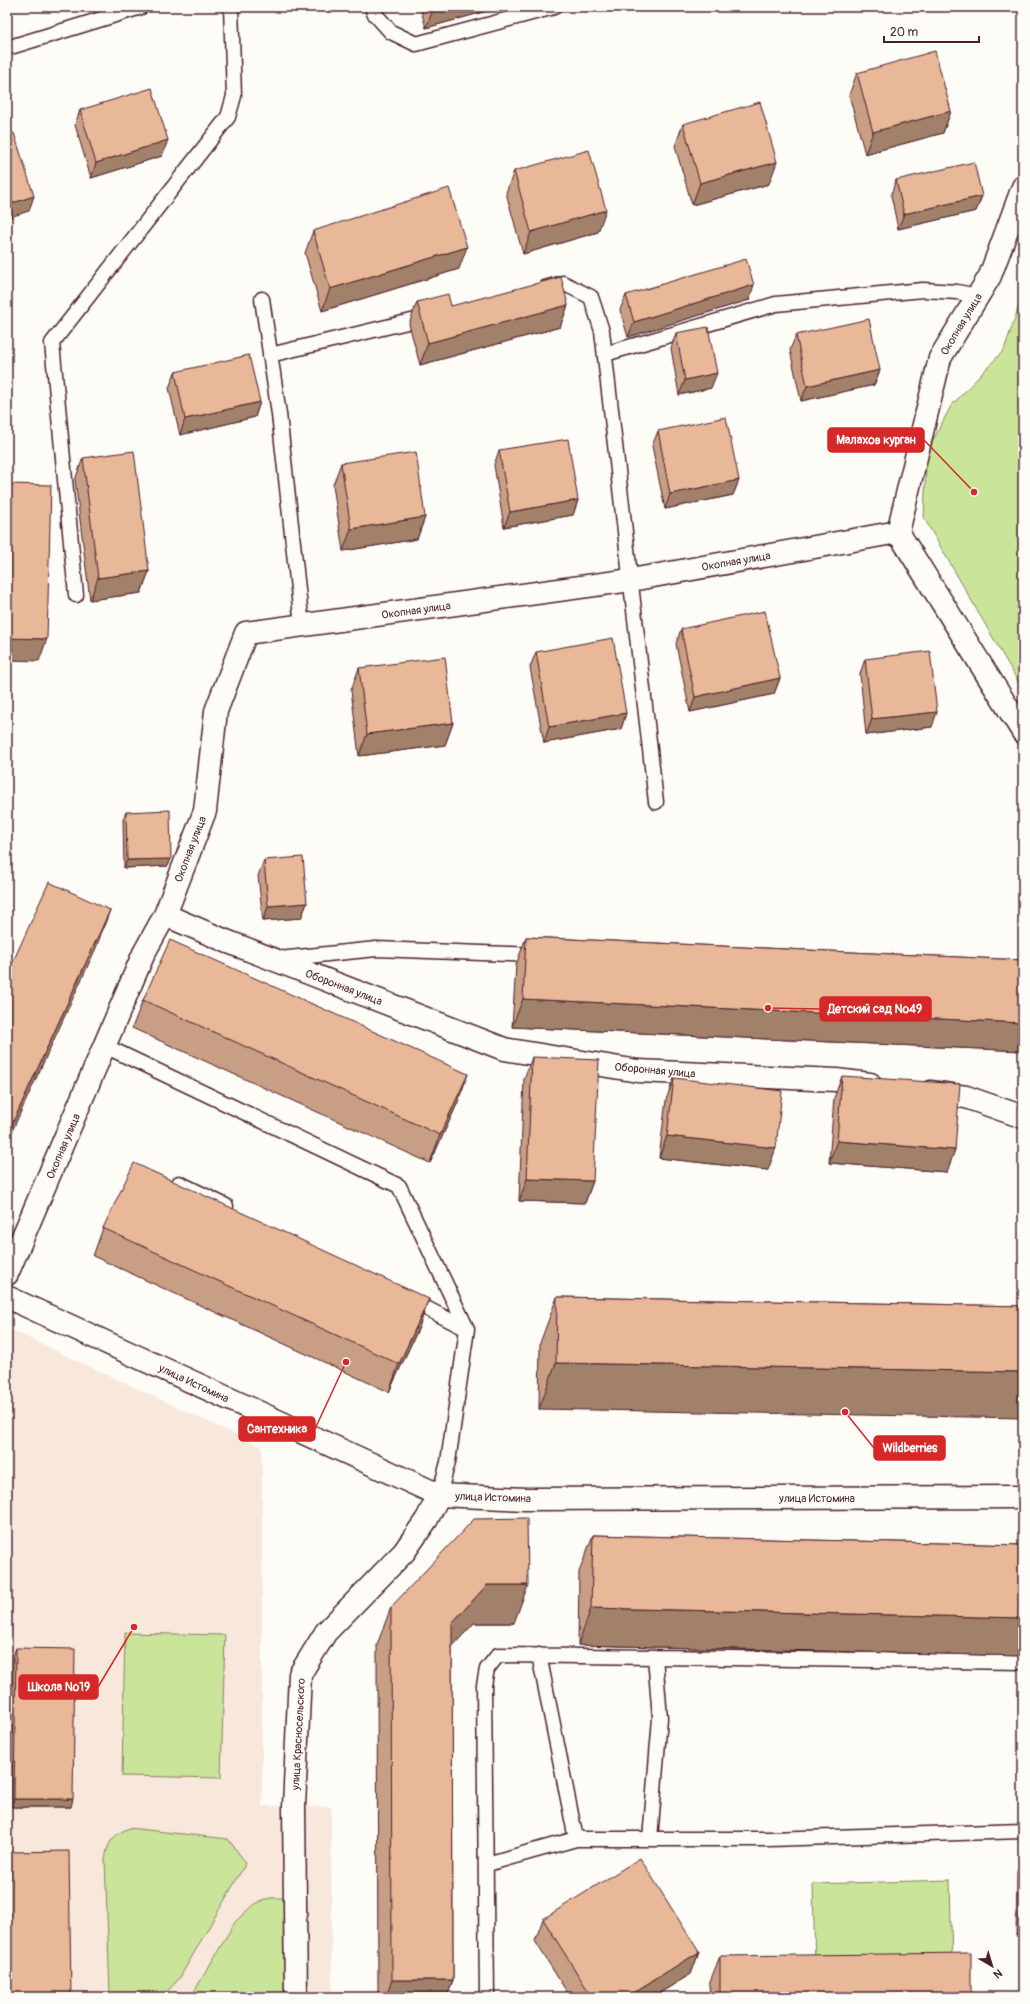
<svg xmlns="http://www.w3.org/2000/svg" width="1030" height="2004" viewBox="0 0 1030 2004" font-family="Pangolin,sans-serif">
	<rect width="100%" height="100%" fill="#fdfcf7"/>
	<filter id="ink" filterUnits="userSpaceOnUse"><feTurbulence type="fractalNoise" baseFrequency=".025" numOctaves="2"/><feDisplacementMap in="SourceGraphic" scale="8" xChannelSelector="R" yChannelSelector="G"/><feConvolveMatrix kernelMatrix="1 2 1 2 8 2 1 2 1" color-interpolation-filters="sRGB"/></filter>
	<g filter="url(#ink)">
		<!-- built -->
		<path fill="#f7e8db" d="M 7,1328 L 262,1447 L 262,1806 L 331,1807 L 332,1997 L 7,1997 Z"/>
		<!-- green -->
		<path fill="#cae49a" stroke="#8a8262" d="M 1023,294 L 1023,690 L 924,518 L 926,465 L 933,440 L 951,406 L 1004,350 Z
			M 125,1633 L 225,1635 L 221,1778 L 122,1776 Z
			M 129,1828 L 228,1839 L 246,1863 L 179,1979 L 162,1997 L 112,1997 L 110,1993 L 105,1860 C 108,1841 112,1836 129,1828 Z
			M 950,1880 L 952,1966 L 815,1970 L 813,1884 Z
			M 270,1898 L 283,1898 L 289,1985 L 288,1997 L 191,1997 L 235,1922 L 254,1904 Z"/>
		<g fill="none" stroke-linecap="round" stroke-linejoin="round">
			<defs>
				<path id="service" d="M 372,7 L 374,13 L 391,32 L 416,44 L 554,7
					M 7,48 L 141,7
					M 545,288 L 563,283 L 591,297 L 602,331 L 656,802
					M 262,299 L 279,414 L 302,626
					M 605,354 L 776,304 L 923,290 L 957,292 L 978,296
					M 270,355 L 428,317
					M 76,595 L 52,343 L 228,117 L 234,96 L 231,7
					M 279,959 L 376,949 L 538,955
					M 105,1046 L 399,1186 L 467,1329 L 448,1462 L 439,1495
					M 179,1183 L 226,1206
					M 410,1300 L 467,1329
					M 539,1655 L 576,1839
					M 650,1839 L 660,1718 L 655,1657
					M 487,1864 L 576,1839 L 769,1839 L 1023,1831
					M 487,1997 L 484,1685 L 487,1669 L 498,1655 L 1023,1662"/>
				<path id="minor" d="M 898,532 L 940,358 L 990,276 L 1023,187
					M 898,532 L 1023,732
					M 165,915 L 226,941 L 504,1049 L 638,1071 L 836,1080 L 870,1084
					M 930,1092 L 966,1097 L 1023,1117
					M 7,1274 L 144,953 L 165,915 L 205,811 L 216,711 L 246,633 L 631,580 L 898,532
					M 296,1997 L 294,1807 L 300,1674 L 326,1632 L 404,1552 L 427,1519 L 439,1495"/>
				<path id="secondary" d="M 7,1297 L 439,1495 L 526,1499 L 1023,1497"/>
			</defs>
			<!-- service casing -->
			<use href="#service" stroke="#4a1f2b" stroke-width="17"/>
			<!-- minor casing -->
			<use href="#minor" stroke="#4a1f2b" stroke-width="25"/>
			<!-- secondary casing -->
			<use href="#secondary" stroke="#4a1f2b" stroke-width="25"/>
			<!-- service -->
			<use href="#service" stroke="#fdfcf7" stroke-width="14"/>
			<!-- minor -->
			<use href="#minor" stroke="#fdfcf7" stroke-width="22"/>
			<!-- secondary -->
			<use href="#secondary" stroke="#fdfcf7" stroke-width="22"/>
		</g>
		<!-- wall -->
		<path fill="#c89e84" stroke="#4a1f2b" d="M 420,7 L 501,7 L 426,28 Z
			M 857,73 L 951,111 L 943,133 L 865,154 L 849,95 Z
			M 80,110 L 162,156 L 91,178 L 75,125 Z
			M 683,124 L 769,184 L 692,205 L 675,146 Z
			M 514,171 L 598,232 L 523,254 L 506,193 Z
			M 896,180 L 982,196 L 976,211 L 898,229 L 891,195 Z
			M 313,231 L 459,269 L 322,311 L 305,253 Z
			M 626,295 L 749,300 L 628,337 L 620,310 Z
			M 417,302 L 451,306 L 568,305 L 560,327 L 420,365 L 409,324 Z
			M 676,333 L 711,388 L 679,395 L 671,348 Z
			M 796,335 L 880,370 L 874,385 L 801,401 L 790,350 Z
			M 175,372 L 260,402 L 255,417 L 180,435 L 169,388 Z
			M 658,431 L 739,480 L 733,495 L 665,509 L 652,446 Z
			M 499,450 L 578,500 L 573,515 L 504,527 L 494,465 Z
			M 83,458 L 149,571 L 141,593 L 90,600 L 75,480 Z
			M 341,463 L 425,517 L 417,539 L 343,551 L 333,485 Z
			M 681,629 L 780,678 L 774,694 L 690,712 L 676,644 Z
			M 536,652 L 626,713 L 621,729 L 544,743 L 530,667 Z
			M 865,659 L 932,727 L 866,735 L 860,674 Z
			M 359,668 L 453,723 L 445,745 L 359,756 L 351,690 Z
			M 126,812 L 171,859 L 168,866 L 124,868 L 123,819 Z
			M 264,860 L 307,903 L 301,918 L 263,921 L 258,876 Z
			M 526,937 L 1023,960 L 1023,1051 L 512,1027 L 516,965 Z
			M 143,1000 L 458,1102 L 430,1163 L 132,1028 Z
			M 532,1057 L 593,1181 L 585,1203 L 519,1201 L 524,1079 Z
			M 842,1076 L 947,1172 L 829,1163 L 834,1098 Z
			M 674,1078 L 768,1170 L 659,1158 L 666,1100 Z
			M 103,1228 L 429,1299 L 419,1327 L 389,1392 L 93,1256 Z
			M 557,1297 L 1023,1306 L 539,1409 L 540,1343 Z
			M 593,1535 L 1023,1545 L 1023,1656 L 578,1645 L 579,1572 Z
			M 391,1607 L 514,1623 L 474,1623 L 452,1646 L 453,1980 L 447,1997 L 378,1997 L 377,1645 Z
			M 16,1648 L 71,1807 L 12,1807 L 13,1656 Z
			M 1023,1855 L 1023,1936 L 1016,1936 L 1017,1871 Z
			M 543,1919 L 699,1952 L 691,1974 L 653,1997 L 570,1997 L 535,1941 Z
			M 720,1956 L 971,1997 L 710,1997 L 709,1984 Z"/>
		<!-- shaded-wall -->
		<path fill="#a2816b" stroke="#4a1f2b" d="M 434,7 L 501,7 L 426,28 Z
			M 951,111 L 943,133 L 865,154 L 873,132 Z
			M 168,140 L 162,156 L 91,178 L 96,163 Z
			M 777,162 L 769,184 L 692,205 L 700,183 Z
			M 34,196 L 29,211 L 7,218 L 7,205 Z
			M 982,196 L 976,211 L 898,229 L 904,214 Z
			M 606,210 L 598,232 L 523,254 L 531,232 Z
			M 467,247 L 459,269 L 322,311 L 330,289 Z
			M 754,285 L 749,300 L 628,337 L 634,322 Z
			M 568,305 L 560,327 L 420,365 L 428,343 Z
			M 880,370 L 874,385 L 801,401 L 807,386 Z
			M 717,373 L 711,388 L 679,395 L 685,380 Z
			M 260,402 L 255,417 L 180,435 L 185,419 Z
			M 739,480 L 733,495 L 665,509 L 670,494 Z
			M 578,500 L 573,515 L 504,527 L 510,512 Z
			M 425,517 L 417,539 L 343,551 L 351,529 Z
			M 149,571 L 141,593 L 90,600 L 98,578 Z
			M 7,638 L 47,639 L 39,661 L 7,660 Z
			M 780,678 L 774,694 L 690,712 L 695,697 Z
			M 937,712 L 932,727 L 866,735 L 872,719 Z
			M 626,713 L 621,729 L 544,743 L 549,727 Z
			M 453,723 L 445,745 L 359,756 L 367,734 Z
			M 171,859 L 168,866 L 124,868 L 127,860 Z
			M 307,903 L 301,918 L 263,921 L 268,906 Z
			M 110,910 L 96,948 L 7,1142 L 7,1135 L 8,1133 Z
			M 523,999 L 1023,1023 L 1023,1051 L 512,1027 Z
			M 468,1074 L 458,1102 L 430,1163 L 440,1135 Z
			M 667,1136 L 776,1148 L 768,1170 L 659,1158 Z
			M 837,1141 L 955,1150 L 947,1172 L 829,1163 Z
			M 527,1179 L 593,1181 L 585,1203 L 519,1201 Z
			M 429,1299 L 419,1327 L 389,1392 L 399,1364 Z
			M 556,1363 L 1023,1372 L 1023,1418 L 539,1409 Z
			M 487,1585 L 528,1585 L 514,1623 L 474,1623 L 439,1661 L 452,1623 Z
			M 591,1608 L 1023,1618 L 1023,1656 L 578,1645 Z
			M 14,1799 L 73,1799 L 71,1807 L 12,1807 Z
			M 1023,1918 L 1023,1936 L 1016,1936 Z
			M 699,1952 L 691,1974 L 653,1997 L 626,1997 Z
			M 392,1980 L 453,1980 L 447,1997 L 386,1997 Z"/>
		<!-- building -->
		<path fill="#e8b899" stroke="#4a1f2b" d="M 935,51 L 951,111 L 873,132 L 857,73 Z
			M 152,88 L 168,140 L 96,163 L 80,110 Z
			M 760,102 L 777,162 L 700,183 L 683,124 Z
			M 14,133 L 34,196 L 7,205 L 7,136 Z
			M 589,150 L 606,210 L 531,232 L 514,171 Z
			M 974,162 L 982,196 L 904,214 L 896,180 Z
			M 449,188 L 467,247 L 330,289 L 313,231 Z
			M 746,259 L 754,285 L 634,322 L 626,295 Z
			M 561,277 L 568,305 L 428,343 L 417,302 L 448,294 L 451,306 Z
			M 869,319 L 880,370 L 807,386 L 796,335 Z
			M 708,327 L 717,373 L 685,380 L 676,333 Z
			M 249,355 L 260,402 L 185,419 L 175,372 Z
			M 726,417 L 739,480 L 670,494 L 658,431 Z
			M 568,439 L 578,500 L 510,512 L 499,450 Z
			M 134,451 L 149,571 L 98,578 L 83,458 Z
			M 416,452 L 425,517 L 351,529 L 341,463 Z
			M 7,484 L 51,485 L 47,639 L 7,638 Z
			M 765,611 L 780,678 L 695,697 L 681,629 Z
			M 613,638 L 626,713 L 549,727 L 536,652 Z
			M 930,651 L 937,712 L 872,719 L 865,659 Z
			M 445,657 L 453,723 L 367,734 L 359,668 Z
			M 170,810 L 171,859 L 127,860 L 126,812 Z
			M 303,857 L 307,903 L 268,906 L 264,860 Z
			M 49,882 L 110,910 L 8,1133 L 7,1133 L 7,975 Z
			M 526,937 L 1023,960 L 1023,1023 L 523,999 Z
			M 170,940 L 468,1074 L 440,1135 L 143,1000 Z
			M 532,1057 L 599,1060 L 593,1181 L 527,1179 Z
			M 842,1076 L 960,1084 L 955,1150 L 837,1141 Z
			M 674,1078 L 782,1091 L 776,1148 L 667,1136 Z
			M 134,1163 L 429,1299 L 399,1364 L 103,1228 Z
			M 557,1297 L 1023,1306 L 1023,1372 L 556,1363 Z
			M 527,1518 L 528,1585 L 487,1585 L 452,1623 L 453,1980 L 392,1980 L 391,1607 L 474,1519 Z
			M 593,1535 L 1023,1545 L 1023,1618 L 591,1608 Z
			M 16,1648 L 75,1649 L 73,1799 L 14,1799 Z
			M 69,1851 L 71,1997 L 7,1997 L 7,1852 Z
			M 640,1858 L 699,1952 L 626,1997 L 592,1997 L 543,1919 Z
			M 971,1953 L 971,1997 L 720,1997 L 720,1956 Z"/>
	</g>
	<g text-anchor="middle" stroke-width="3" stroke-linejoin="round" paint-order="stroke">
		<!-- street labels -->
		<g font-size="11" fill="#4a1f2b" stroke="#fdfcf7">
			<text transform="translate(961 324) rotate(-59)" y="4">Окопная улица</text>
			<text transform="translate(736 561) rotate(-10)" y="4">Окопная улица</text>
			<text transform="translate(416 610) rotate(-8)" y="4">Окопная улица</text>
			<text transform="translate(190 849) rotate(-69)" y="4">Окопная улица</text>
			<text transform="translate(344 987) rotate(21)" y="4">Оборонная улица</text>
			<text transform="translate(655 1070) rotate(5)" y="4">Оборонная улица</text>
			<text transform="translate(63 1146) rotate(-67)" y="4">Окопная улица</text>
			<text transform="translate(194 1383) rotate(25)" y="4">улица Истомина</text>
			<text transform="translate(493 1497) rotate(2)" y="4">улица Истомина</text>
			<text x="817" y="1502">улица Истомина</text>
			<text transform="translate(298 1734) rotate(-87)" y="4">улица Красносельского</text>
		</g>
	</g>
	<!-- callouts -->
	<path fill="none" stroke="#d62828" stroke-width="1.5" d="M974 492L924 440M768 1008L820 1009M346 1362L315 1429M845 1412L874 1448M134 1627L98 1687"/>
	<g fill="#d62828" stroke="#fdfcf7" stroke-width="1.5">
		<circle cx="974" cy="492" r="4"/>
		<circle cx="768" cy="1008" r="4"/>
		<circle cx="346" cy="1362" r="4"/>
		<circle cx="845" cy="1412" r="4"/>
		<circle cx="134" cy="1627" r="4"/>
	</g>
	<g fill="#d62828" stroke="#d62828" stroke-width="1.5">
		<rect x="828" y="428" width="96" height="24" rx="4"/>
		<rect x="820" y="997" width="111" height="24" rx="4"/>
		<rect x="239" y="1417" width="76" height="24" rx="4"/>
		<rect x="874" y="1436" width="71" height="24" rx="4"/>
		<rect x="19" y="1675" width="79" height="24" rx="4"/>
	</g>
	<g font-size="12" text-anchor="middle" font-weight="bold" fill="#fff">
		<text x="876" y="444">Малахов курган</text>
		<text x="875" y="1013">Детский сад №49</text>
		<text x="277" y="1433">Сантехника</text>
		<text x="910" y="1452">Wildberries</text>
		<text x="59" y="1691">Школа №19</text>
	</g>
	<!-- margin -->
	<rect width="1030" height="2004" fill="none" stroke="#fdfcf7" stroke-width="24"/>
	<rect x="12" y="12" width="1006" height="1980" fill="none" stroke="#4a1f2b" stroke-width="1.5" filter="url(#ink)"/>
	<!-- north arrow -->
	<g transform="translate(992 1966) rotate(142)" stroke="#fdfcf7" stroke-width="3" paint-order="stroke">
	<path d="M0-3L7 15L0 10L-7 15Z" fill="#4a1f2b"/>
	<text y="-6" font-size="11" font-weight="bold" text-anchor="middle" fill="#4a1f2b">N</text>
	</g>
	<!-- scale -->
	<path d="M884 36v6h95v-6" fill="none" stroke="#4a1f2b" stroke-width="2"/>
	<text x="890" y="36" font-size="12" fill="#4a1f2b" stroke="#fdfcf7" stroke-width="3" paint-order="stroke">20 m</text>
</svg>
